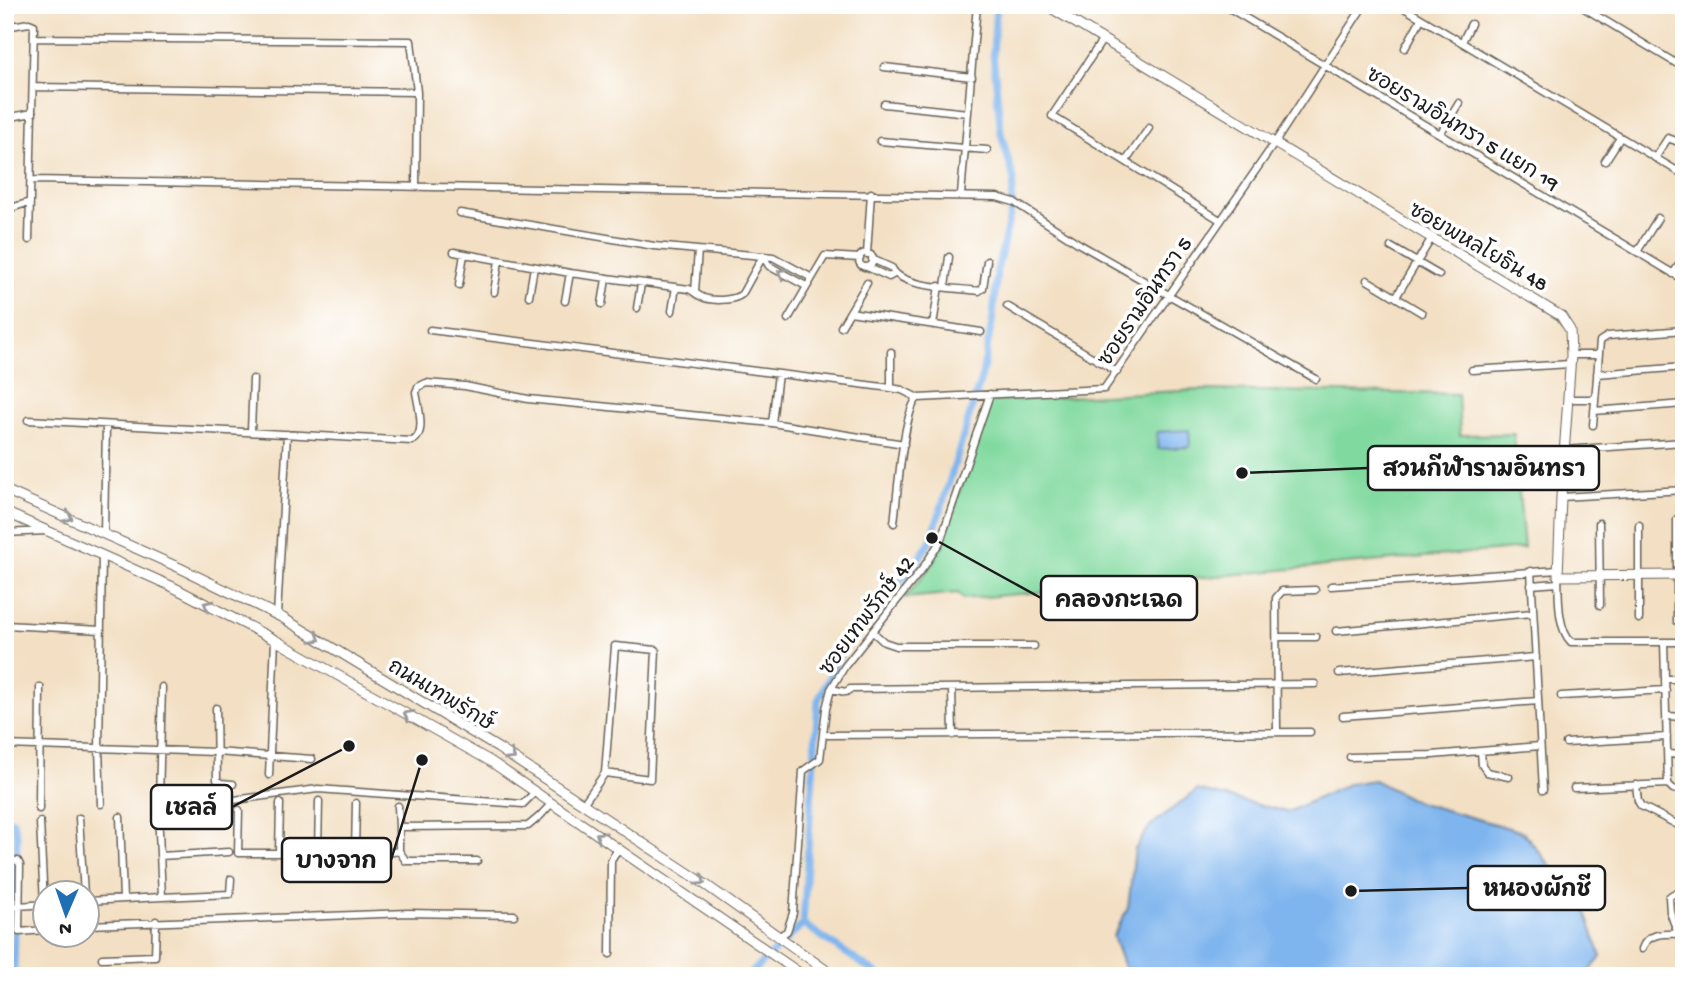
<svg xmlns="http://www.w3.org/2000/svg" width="1689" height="981" viewBox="0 0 1689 981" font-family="'Gochi Hand','Playpen Sans Thai',sans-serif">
	<rect width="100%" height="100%" fill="#fff"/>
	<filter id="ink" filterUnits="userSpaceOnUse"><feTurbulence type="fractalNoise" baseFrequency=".0143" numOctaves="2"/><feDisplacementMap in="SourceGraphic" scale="14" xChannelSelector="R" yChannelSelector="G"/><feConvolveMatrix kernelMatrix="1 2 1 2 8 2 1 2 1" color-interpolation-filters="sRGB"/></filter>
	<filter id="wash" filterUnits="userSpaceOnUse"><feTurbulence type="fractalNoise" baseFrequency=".00686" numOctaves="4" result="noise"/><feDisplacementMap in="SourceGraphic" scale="28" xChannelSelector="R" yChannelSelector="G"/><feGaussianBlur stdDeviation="1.57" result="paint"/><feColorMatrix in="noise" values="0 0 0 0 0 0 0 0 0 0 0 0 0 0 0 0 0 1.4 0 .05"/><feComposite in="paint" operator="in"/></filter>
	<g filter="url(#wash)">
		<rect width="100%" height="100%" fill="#f3e0c4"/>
		<!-- green -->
		<path fill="#80d99e" stroke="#4e7a5d" stroke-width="2" d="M 1198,390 L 1458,394 L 1460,435 L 1514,434 L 1524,548 L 963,599 L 958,593 L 905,598 L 931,566 L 942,544 L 990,401 Z"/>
		<!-- water -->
		<path fill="#7fb5ee" stroke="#4e6885" stroke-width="2" d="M 1189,430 L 1190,447 L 1158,449 L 1157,432 Z
			M 1374,780 L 1417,802 L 1523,832 L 1585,908 L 1601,957 L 1586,976 L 1127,976 L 1113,936 L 1128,908 L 1135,849 L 1150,826 L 1197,790 L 1288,812 L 1348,784 Z"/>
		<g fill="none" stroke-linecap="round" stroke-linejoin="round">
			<!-- canal -->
			<path stroke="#7fb5ee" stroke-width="7" d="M 5,819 L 13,821 L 17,836 L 14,976
				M 803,924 L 818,700 L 843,649 L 917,562 L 932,538 L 982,375 L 993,317 L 997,270 L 1010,216 L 1014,180 L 1001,133 L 993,54 L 996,5
				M 669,976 L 702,973 L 710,976
				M 748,976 L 803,924 L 880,976"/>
		</g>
	</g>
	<g filter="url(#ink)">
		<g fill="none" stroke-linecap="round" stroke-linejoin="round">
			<defs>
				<path id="street" d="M 1224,5 L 1684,280
					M 1399,5 L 1684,175
					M 1579,5 L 1684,68
					M 5,27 L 29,23 L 34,25 L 29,240
					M 34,38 L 411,41 L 417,92 L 416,185
					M 1103,39 L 1052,116 L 1220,220
					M 1462,42 L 1471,24
					M 1405,48 L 1421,19
					M 884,67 L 972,77
					M 33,87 L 417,92
					M 884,104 L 968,113
					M 5,118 L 33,113
					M 1440,134 L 1459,103
					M 880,141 L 987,150
					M 1655,158 L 1668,138 L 1681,143
					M 1126,161 L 1149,128
					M 1605,161 L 1620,138
					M 32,180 L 997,197 L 1014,202 L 1081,245 L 1316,379
					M 961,195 L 977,5
					M 5,210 L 30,202
					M 1391,247 L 1439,275
					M 454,252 L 570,273 L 689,289 C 693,291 696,294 700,296 C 710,302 734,301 742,294 L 763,256 L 654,246 L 460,213
					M 1637,252 L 1658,218
					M859 260a7 7 0 1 1 14 0a7 7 0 1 1-14 0Z
					M 867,254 L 871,193
					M 763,256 L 769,266 L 806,286
					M 763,256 L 773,257 L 812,278
					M 872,259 L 892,268 C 900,288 958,288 979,291 L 983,288 L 987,261
					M 867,267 L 889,277 L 894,274
					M 1673,274 L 1684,257
					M 1367,280 L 1422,313
					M 459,285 L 464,254
					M 945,287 L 949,257
					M 494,292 L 499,261
					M 695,292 L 698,250
					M 529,296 L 534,267
					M 1396,297 L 1431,239
					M 565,301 L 570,273
					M 602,304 L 606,279
					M 1007,306 L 1117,372
					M 637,308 L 641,284
					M 672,311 L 676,287
					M 850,312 L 981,332
					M 788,319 L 825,256 L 860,258
					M 933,325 L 939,286
					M 841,327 L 867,283
					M 430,330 L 891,388 L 902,390 L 918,398
					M 891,352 L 891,388
					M 1571,355 L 1598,355
					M 1472,370 L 1571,364
					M 1597,374 L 1684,367
					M 1568,399 L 1595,399
					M 1594,411 L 1684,404
					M 28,420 L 412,441 C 427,435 418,406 416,392 L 418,387 L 426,383 L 465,386 L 528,399 L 772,423 L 904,444
					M 772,423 L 778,374
					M 1593,425 L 1600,341 L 1608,336 L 1684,330
					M 251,431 L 253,379
					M 1564,450 L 1684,442
					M 1561,497 L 1684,490
					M 894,523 C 897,500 903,409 918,398 L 1104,389 L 1274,144 L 1364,5
					M 1599,523 L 1600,605
					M 1639,525 L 1639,619
					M 5,533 L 46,531
					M 104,533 L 106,426
					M 1531,571 L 1543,790
					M 1558,576 C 1559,596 1557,628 1571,642 L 1684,642
					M 1531,585 L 1558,583
					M 1331,586 L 1558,570
					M 277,616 L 287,434
					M 1677,621 L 1677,519
					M 5,625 L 101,630
					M 1336,631 L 1533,613
					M 873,632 L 884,642 L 896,646 L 1034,646
					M 1277,637 L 1316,637
					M 1664,642 L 1668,784
					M 1339,673 L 1536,657
					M 1665,679 L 1684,679
					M 952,688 L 953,735
					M 831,689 L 846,692 L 850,689 L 1315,684
					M 1561,696 L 1666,690
					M 216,708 L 217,780 L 221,783 L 233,784
					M 1343,716 L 1538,701
					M 1667,716 L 1684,717
					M 1277,731 L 1276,598 L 1282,591 L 1315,590
					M 828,735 L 1310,732
					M 1566,743 L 1667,737
					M 5,745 L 216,752 L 312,759
					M 1481,751 L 1482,765 L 1487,772 L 1509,777
					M 1668,754 L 1684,755
					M 1350,757 L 1432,755 L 1540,746
					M 269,775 L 275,640
					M 1636,785 L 1638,801 L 1641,806 L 1684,828
					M 1574,788 L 1668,784 L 1673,789 L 1684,792
					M 159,800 L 162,687
					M 101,804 L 99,748 L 102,555
					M 583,804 L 605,773 L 615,646 L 656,650 L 650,779 L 605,773
					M 398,806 L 399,827
					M 39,809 L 40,687
					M 239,810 L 238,853 L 386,853 L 399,851 L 399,827 L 528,826 L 540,816 L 551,804
					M 120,817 L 123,899
					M 79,818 L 84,894
					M 40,822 L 44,904
					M 399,851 L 406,861 L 477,861
					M 279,852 L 280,803
					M 318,852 L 319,801
					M 355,853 L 356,803
					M 160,856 L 229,852
					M 5,860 L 18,861 L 20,865 L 19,932 L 46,930
					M 162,897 L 230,894 L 231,879
					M 88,901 L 162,897 L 158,810 L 318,789 L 523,804 L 535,792
					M 5,907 L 46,904
					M 88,925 L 408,913 L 514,915
					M 1678,934 L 1670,912 L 1669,897 L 1673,894 L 1684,894
					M 780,936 L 787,931 L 793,913 L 803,771 L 820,759 L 826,709 L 831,689 L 845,666 L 923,568 L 940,542 L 990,394
					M 5,939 L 6,939
					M 1642,949 C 1648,931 1667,934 1684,934
					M 610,954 L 611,860 L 618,849
					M 102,958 L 155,956 L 156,921"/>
				<path id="secondary" d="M 1046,5 L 1561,316 L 1570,330 L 1571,355 L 1561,497 L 1558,576 L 1684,575
					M 5,490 L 180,568 L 283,618 L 498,748 L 699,880 L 834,976
					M 5,512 L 171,586 L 275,640 L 490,761 L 804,976"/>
			</defs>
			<!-- street casing -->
			<use href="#street" stroke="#676157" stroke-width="9"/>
			<!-- secondary casing -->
			<use href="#secondary" stroke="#676157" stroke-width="11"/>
			<!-- street -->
			<use href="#street" stroke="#fff" stroke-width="6"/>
			<!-- secondary -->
			<use href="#secondary" stroke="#fff" stroke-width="9"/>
		</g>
		<!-- one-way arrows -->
		<defs><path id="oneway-chevron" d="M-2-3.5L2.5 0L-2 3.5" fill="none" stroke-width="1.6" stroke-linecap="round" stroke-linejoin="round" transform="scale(1.75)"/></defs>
		<g stroke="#999">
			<use href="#oneway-chevron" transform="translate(782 273) rotate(-151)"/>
			<use href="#oneway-chevron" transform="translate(68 517) rotate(24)"/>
			<use href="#oneway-chevron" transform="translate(208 605) rotate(-153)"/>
			<use href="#oneway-chevron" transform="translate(316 638) rotate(31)"/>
			<use href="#oneway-chevron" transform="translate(408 715) rotate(-150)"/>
			<use href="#oneway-chevron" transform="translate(511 756) rotate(34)"/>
			<use href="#oneway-chevron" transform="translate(600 836) rotate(-146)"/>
			<use href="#oneway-chevron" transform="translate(701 881) rotate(34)"/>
		</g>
	</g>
	<g text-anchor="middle" stroke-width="7" stroke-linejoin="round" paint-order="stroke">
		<!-- street labels -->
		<g font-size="21" fill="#1c1c1c" stroke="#fff">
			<text transform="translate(1463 128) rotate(31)" y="7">ซอยรามอินทรา 5 แยก 19</text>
			<text transform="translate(1479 246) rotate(30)" y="7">ซอยพหลโยธิน 48</text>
			<text transform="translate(1144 301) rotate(-56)" y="7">ซอยรามอินทรา 5</text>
			<text transform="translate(866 615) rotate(-53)" y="7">ซอยเทพรักษ์ 42</text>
			<text transform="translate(442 694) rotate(31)" y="7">ถนนเทพรักษ์</text>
		</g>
	</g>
	<!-- callouts -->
	<path fill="none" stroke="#1c1c1c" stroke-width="2.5" d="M1242 473L1368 468M932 538L1041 598M349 746L232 807M422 760L391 860M1351 891L1468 888"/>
	<g fill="#1c1c1c" stroke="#fff" stroke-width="2.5">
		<circle cx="1242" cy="473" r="7"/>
		<circle cx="932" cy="538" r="7"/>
		<circle cx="349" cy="746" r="7"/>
		<circle cx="422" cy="760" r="7"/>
		<circle cx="1351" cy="891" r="7"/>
	</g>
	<g fill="#fff" stroke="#1c1c1c" stroke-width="2.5">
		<rect x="1368" y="446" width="231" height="44" rx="7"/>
		<rect x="1041" y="576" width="156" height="44" rx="7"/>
		<rect x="151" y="785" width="81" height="44" rx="7"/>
		<rect x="282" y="838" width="109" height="44" rx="7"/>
		<rect x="1468" y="866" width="137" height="44" rx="7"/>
	</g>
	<g font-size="23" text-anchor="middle" font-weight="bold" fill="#1c1c1c">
		<text x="1484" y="476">สวนกีฬารามอินทรา</text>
		<text x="1119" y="607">คลองกะเฉด</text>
		<text x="191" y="815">เชลล์</text>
		<text x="336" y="868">บางจาก</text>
		<text x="1537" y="896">หนองผักชี</text>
	</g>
	<!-- margin -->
	<rect width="1689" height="981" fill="none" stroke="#fff" stroke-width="28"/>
	<!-- north arrow -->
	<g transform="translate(66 914) rotate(182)"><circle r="33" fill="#ffffff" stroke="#a4a4a4" stroke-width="2"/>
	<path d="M0-5L12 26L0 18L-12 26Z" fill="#1f6fb2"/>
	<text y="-10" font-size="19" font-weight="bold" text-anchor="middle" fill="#1c1c1c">N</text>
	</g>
</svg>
